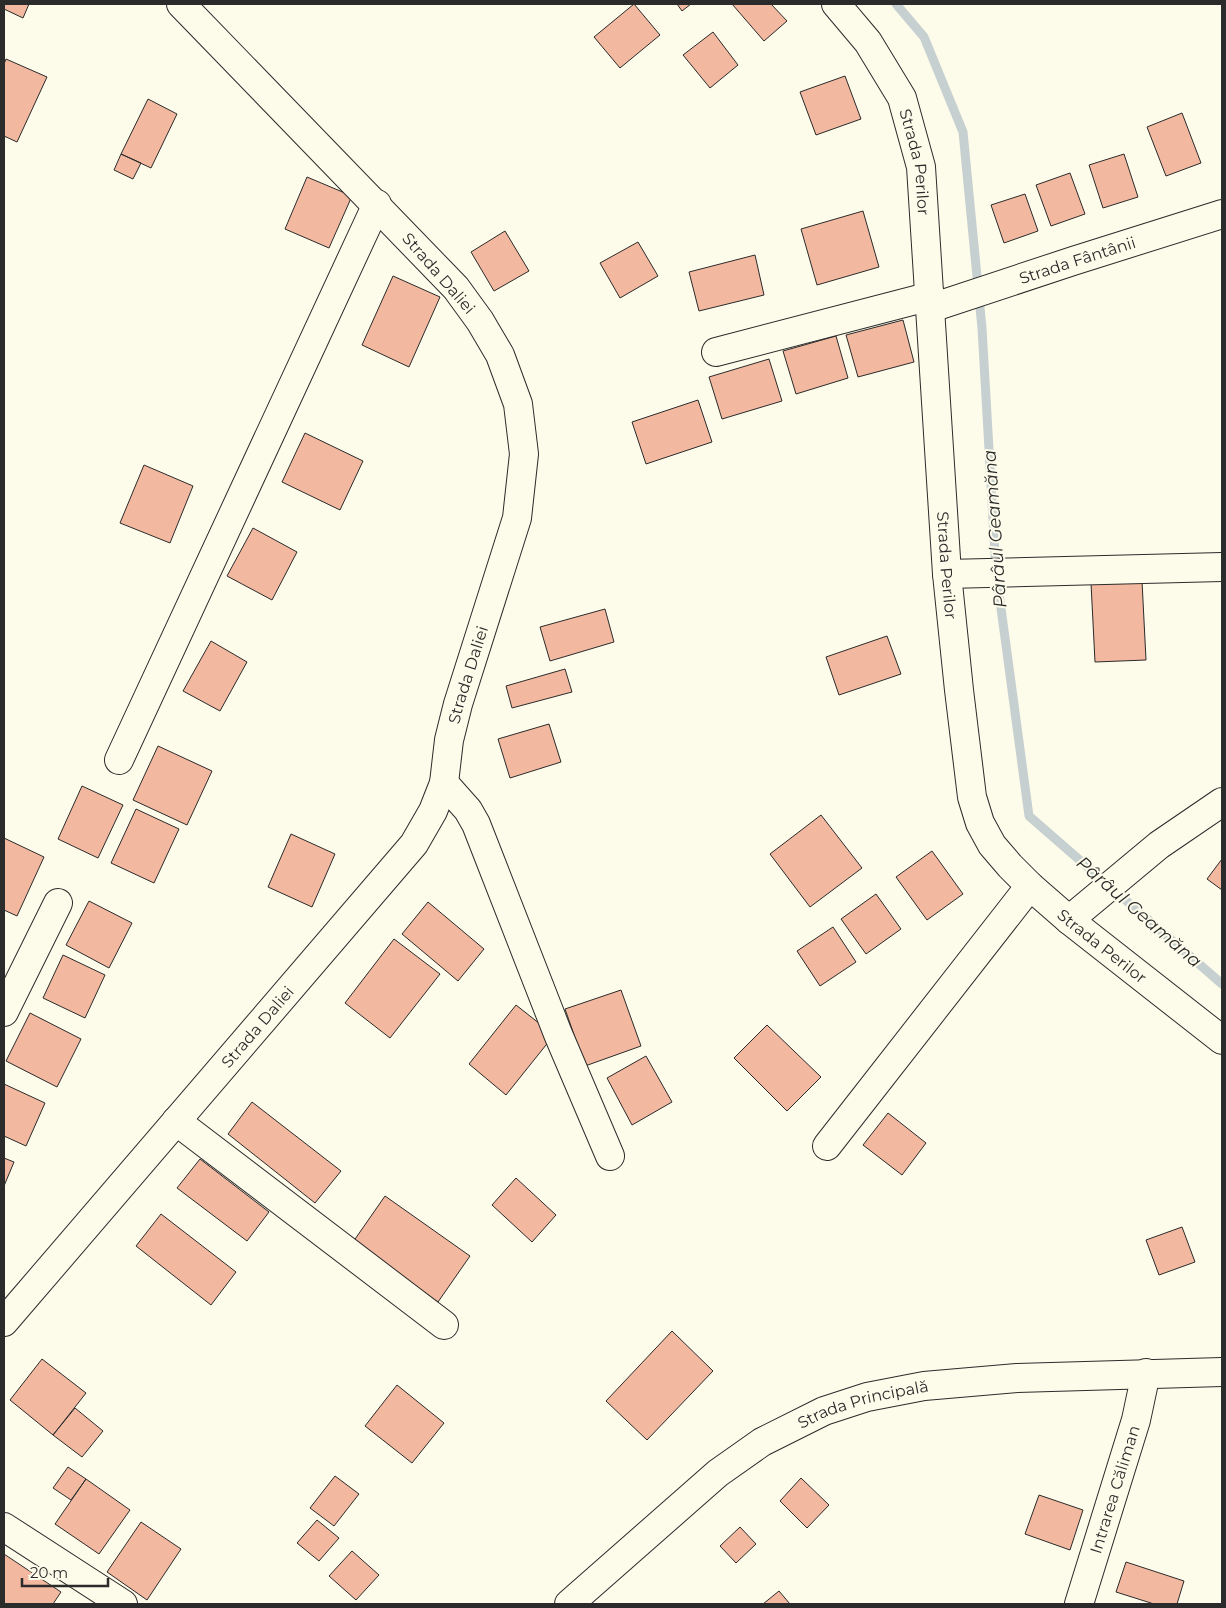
<svg xmlns="http://www.w3.org/2000/svg" width="1226" height="1608" viewBox="0 0 1226 1608" font-family="Montserrat,sans-serif">
	<rect width="100%" height="100%" fill="#fdfbea"/>
	<g fill="none" stroke-linecap="round" stroke-linejoin="round">
		<!-- stream -->
		<path stroke="#c7d0d0" stroke-width="9" d="M 896,4 L 924,37 L 963,132 L 982,328 L 996,571 L 1029,816 L 1222,984"/>
	</g>
	<!-- building -->
	<path fill="#f2b8a0" stroke="#2b2b2b" d="M 4,4 L 29,4 L 23,18 L 4,9 Z
		M 634,4 L 660,35 L 620,68 L 594,37 Z
		M 677,4 L 691,4 L 682,11 Z
		M 732,4 L 771,4 L 787,21 L 764,41 Z
		M 713,32 L 738,65 L 710,88 L 683,55 Z
		M 6,59 L 47,77 L 17,142 L 4,136 L 4,64 Z
		M 845,76 L 861,119 L 816,135 L 800,92 Z
		M 148,99 L 177,114 L 151,168 L 121,154 Z
		M 1182,113 L 1201,163 L 1166,176 L 1147,127 Z
		M 121,154 L 141,163 L 133,179 L 114,170 Z
		M 1124,154 L 1138,197 L 1103,208 L 1089,165 Z
		M 1070,173 L 1085,214 L 1051,226 L 1036,185 Z
		M 307,177 L 352,196 L 329,248 L 285,229 Z
		M 1025,194 L 1038,231 L 1004,243 L 991,205 Z
		M 863,211 L 879,267 L 817,285 L 801,229 Z
		M 505,231 L 529,271 L 494,291 L 471,252 Z
		M 638,242 L 658,276 L 620,298 L 600,263 Z
		M 755,255 L 764,295 L 699,311 L 689,272 Z
		M 393,276 L 440,297 L 409,367 L 362,345 Z
		M 903,320 L 914,362 L 858,377 L 846,335 Z
		M 836,336 L 848,378 L 796,394 L 783,351 Z
		M 769,359 L 782,401 L 722,419 L 709,377 Z
		M 698,400 L 712,442 L 646,464 L 632,422 Z
		M 305,433 L 363,461 L 340,510 L 282,482 Z
		M 144,465 L 193,486 L 170,543 L 120,523 Z
		M 253,528 L 297,552 L 272,600 L 227,576 Z
		M 1142,581 L 1146,660 L 1095,662 L 1091,583 Z
		M 605,609 L 614,642 L 550,661 L 540,627 Z
		M 887,636 L 901,674 L 839,695 L 826,657 Z
		M 211,641 L 247,662 L 220,711 L 183,691 Z
		M 565,669 L 572,692 L 512,708 L 506,686 Z
		M 549,724 L 561,762 L 510,778 L 498,739 Z
		M 158,746 L 212,771 L 187,825 L 133,800 Z
		M 82,786 L 123,805 L 98,858 L 58,839 Z
		M 136,809 L 179,829 L 154,883 L 111,863 Z
		M 821,815 L 862,868 L 810,907 L 770,854 Z
		M 291,834 L 335,854 L 312,907 L 268,887 Z
		M 4,838 L 44,857 L 17,916 L 4,910 Z
		M 932,851 L 963,894 L 927,920 L 896,877 Z
		M 1222,859 L 1222,890 L 1207,879 Z
		M 876,894 L 901,929 L 866,954 L 841,919 Z
		M 89,901 L 132,923 L 109,968 L 66,945 Z
		M 428,902 L 484,949 L 458,981 L 402,934 Z
		M 833,927 L 856,962 L 820,986 L 797,951 Z
		M 394,939 L 440,974 L 390,1038 L 345,1003 Z
		M 63,955 L 105,975 L 85,1018 L 43,998 Z
		M 621,990 L 641,1046 L 585,1066 L 565,1009 Z
		M 516,1005 L 554,1035 L 506,1095 L 469,1064 Z
		M 30,1013 L 81,1039 L 57,1087 L 6,1061 Z
		M 767,1025 L 821,1077 L 787,1111 L 734,1058 Z
		M 646,1056 L 672,1102 L 632,1125 L 607,1078 Z
		M 4,1084 L 45,1103 L 26,1146 L 4,1136 Z
		M 252,1102 L 341,1171 L 315,1203 L 228,1134 Z
		M 888,1113 L 926,1143 L 902,1175 L 863,1145 Z
		M 4,1158 L 14,1162 L 4,1186 Z
		M 200,1159 L 269,1212 L 247,1241 L 177,1188 Z
		M 516,1178 L 556,1215 L 532,1242 L 492,1205 Z
		M 385,1196 L 470,1256 L 438,1302 L 353,1242 Z
		M 161,1214 L 236,1272 L 211,1305 L 136,1246 Z
		M 1182,1227 L 1195,1262 L 1159,1275 L 1146,1240 Z
		M 672,1331 L 713,1371 L 647,1440 L 606,1401 Z
		M 42,1359 L 86,1393 L 53,1435 L 10,1400 Z
		M 397,1385 L 444,1423 L 412,1463 L 365,1426 Z
		M 75,1408 L 103,1431 L 82,1457 L 53,1435 Z
		M 68,1467 L 86,1479 L 71,1500 L 53,1488 Z
		M 335,1476 L 359,1494 L 334,1526 L 310,1508 Z
		M 801,1478 L 829,1505 L 807,1528 L 780,1501 Z
		M 86,1479 L 130,1510 L 99,1554 L 55,1524 Z
		M 1039,1495 L 1083,1510 L 1070,1550 L 1025,1534 Z
		M 317,1520 L 339,1538 L 319,1561 L 297,1543 Z
		M 141,1522 L 181,1549 L 147,1600 L 107,1572 Z
		M 740,1527 L 756,1544 L 736,1563 L 720,1546 Z
		M 352,1551 L 379,1575 L 356,1600 L 329,1576 Z
		M 4,1554 L 61,1592 L 53,1604 L 4,1604 Z
		M 1126,1562 L 1184,1581 L 1177,1604 L 1154,1604 L 1116,1592 Z
		M 779,1591 L 790,1604 L 763,1604 Z"/>
	<g fill="none" stroke-linecap="round" stroke-linejoin="round">
		<defs>
			<g id="minor">
				<path id="s1" d="M 836,4 L 868,42 L 902,98 L 921,167 L 947,574 L 959,690 L 972,797 L 980,823 L 992,845 L 1010,866 L 1030,886 L 1069,920 L 1222,1040"/>
				<path id="s2" d="M 931,308 L 1073,261 L 1222,214"/>
				<path d="M 716,352 L 931,296"/>
				<path d="M 947,574 L 1222,567"/>
				<path d="M 119,760 L 377,204"/>
				<path d="M 444,783 L 468,810 L 476,824 L 558,1034 L 610,1156"/>
				<path d="M 1069,920 L 1159,845 L 1222,802"/>
				<path d="M 4,1012 L 58,903"/>
				<path d="M 176,1121 L 444,1325"/>
				<path d="M 827,1146 L 1030,886"/>
				<path id="s3" d="M 4,1322 L 414,844 L 433,811 L 444,783 L 449,740 L 458,704 L 517,518 L 524,454 L 518,404 L 500,355 L 480,321 L 456,288 L 181,4"/>
				<path d="M 4,1527 L 123,1604"/>
				<path id="s4" d="M 1079,1604 L 1136,1420 L 1146,1373"/>
			</g>
			<g id="major">
				<path id="s5" d="M 569,1604 L 718,1473 L 762,1442 L 824,1411 L 867,1397 L 924,1386 L 1017,1378 L 1222,1372"/>
			</g>
		</defs>
		<!-- minor casing -->
		<use href="#minor" stroke="#2b2b2b" stroke-width="30"/>
		<!-- major casing -->
		<use href="#major" stroke="#2b2b2b" stroke-width="30"/>
		<!-- minor -->
		<use href="#minor" stroke="#fdfbea" stroke-width="28"/>
		<!-- major -->
		<use href="#major" stroke="#fdfbea" stroke-width="28"/>
	</g>
	<g text-anchor="middle" stroke-width="4" stroke-linejoin="round" paint-order="stroke">
		<!-- street labels -->
		<g font-size="16" fill="#2b2b2b" stroke="#fdfbea">
			<text dy="6" stroke="none"><textPath href="#s1" startOffset="181">Strada Perilor</textPath></text>
			<text dy="6" stroke="none"><textPath href="#s2" startOffset="154">Strada Fântânii</textPath></text>
			<text transform="translate(439 273) rotate(49)" y="6">Strada Daliei</text>
			<text dy="6" stroke="none"><textPath href="#s1" startOffset="586">Strada Perilor</textPath></text>
			<text dy="6" stroke="none"><textPath href="#s3" startOffset="809">Strada Daliei</textPath></text>
			<text dy="6" stroke="none"><textPath href="#s1" startOffset="1021">Strada Perilor</textPath></text>
			<text dy="6" stroke="none"><textPath href="#s3" startOffset="389">Strada Daliei</textPath></text>
			<text dy="6" stroke="none"><textPath href="#s5" startOffset="361">Strada Principală</textPath></text>
			<text dy="6" stroke="none"><textPath href="#s4" startOffset="120">Intrarea Căliman</textPath></text>
		</g>
		<!-- water labels -->
		<g font-size="18" font-style="italic" fill="#2b2b2b" stroke="#fdfbea">
			<text transform="translate(995 529) rotate(-94)" y="6">Pârâul Geamăna</text>
			<text transform="translate(1139 912) rotate(41)" y="6">Pârâul Geamăna</text>
		</g>
	</g>
	<!-- border -->
	<rect width="1226" height="1608" fill="none" stroke="#2b2b2b" stroke-width="10"/>
	<!-- scale -->
	<path d="M22 1578v8h86v-8" fill="none" stroke="#2b2b2b" stroke-width="2.5"/>
	<text x="30" y="1578" font-size="15" fill="#2b2b2b" stroke="#fdfbea" stroke-width="4" paint-order="stroke">20 m</text>
</svg>
